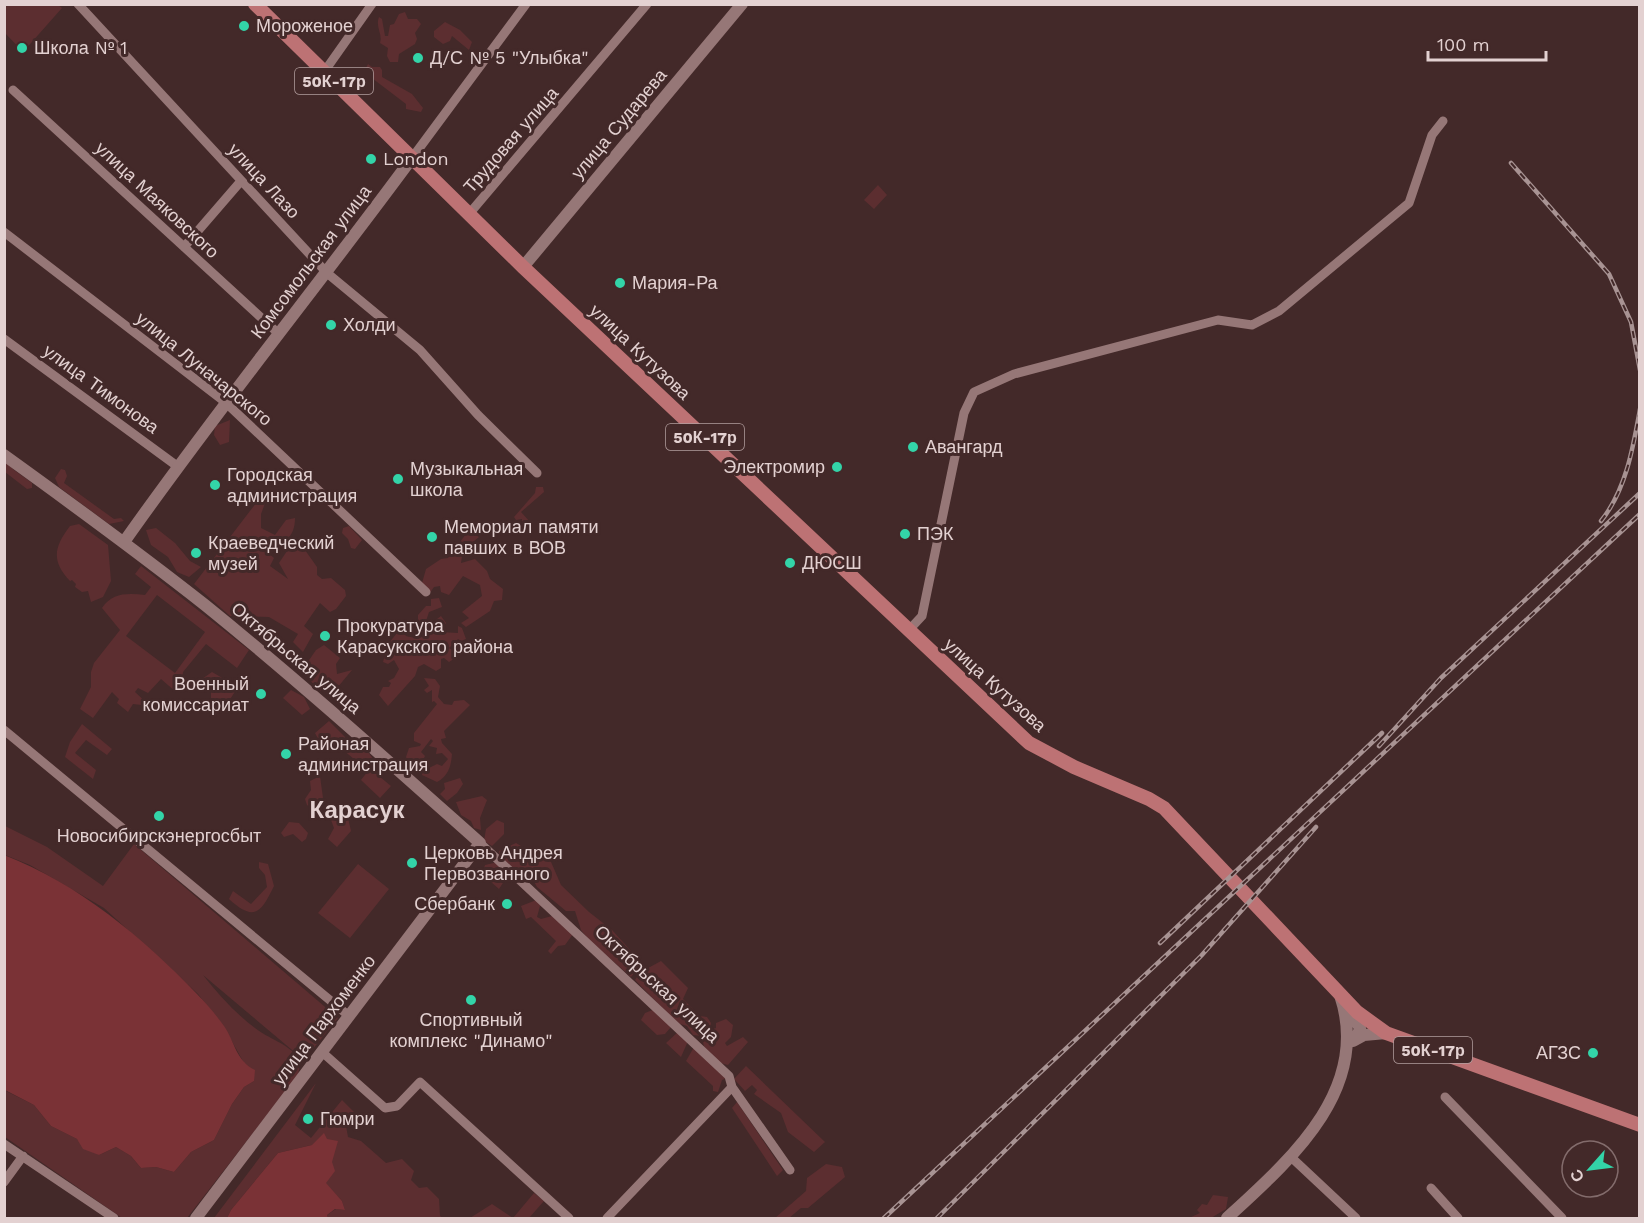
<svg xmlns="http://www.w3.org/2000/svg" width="1644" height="1223" viewBox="0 0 1644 1223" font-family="'Work Sans',sans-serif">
	<rect width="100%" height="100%" fill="#432929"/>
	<!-- green -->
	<path fill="#5c2e30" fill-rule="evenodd" d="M 4,5 L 58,5 L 62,8 L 23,52 L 5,33 Z
		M 405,12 L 408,19 L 417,19 L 421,24 L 415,33 L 417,39 L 415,44 L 399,54 L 398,62 L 390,62 L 387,56 L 388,48 L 380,43 C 383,34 375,27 379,17 L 382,19 L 385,36 L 388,36 L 390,25 L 394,24 L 399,14 Z
		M 445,22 L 460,30 L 472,42 L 469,50 L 452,36 L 450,41 L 443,44 L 434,37 L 434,31 Z
		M 368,64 L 372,67 L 380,67 L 382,70 L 382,77 L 412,94 L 423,108 L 421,112 L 406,109 L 406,104 L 364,72 Z
		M 878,185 L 887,195 L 874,209 L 864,200 Z
		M 230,420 L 229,442 L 220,445 L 214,435 L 215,426 Z
		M 4,460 L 14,470 L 32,483 L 32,488 L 27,489 L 5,472 Z
		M 61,469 L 65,470 L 67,476 L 64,483 L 114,519 L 121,518 L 124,521 L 109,524 L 59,487 L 55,478 Z
		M 536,487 L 543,487 L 544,492 L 521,512 L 531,523 L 522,527 L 522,519 L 516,520 L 514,517 L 535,493 Z
		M 263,494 L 267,498 L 261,514 L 261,528 L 275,535 L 286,520 L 295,518 C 295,538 283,544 267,552 L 274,558 L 270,566 L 288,579 L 279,563 L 289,548 L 301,537 L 310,545 L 305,550 L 317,567 L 317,575 L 322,579 L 331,578 L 345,590 L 346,596 L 336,609 L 330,612 L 320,603 L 304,626 L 313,634 L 303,652 L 293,642 L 298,634 L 269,617 L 230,616 L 194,584 Z
		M 79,524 L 108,545 L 111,581 L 103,597 L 91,602 L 88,591 L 82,592 L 75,587 L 76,584 L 72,580 L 70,581 C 51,561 54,547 70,526 Z
		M 349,526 L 362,540 L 355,549 L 351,548 L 348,539 L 342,533 L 343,528 Z
		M 156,528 L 175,543 L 190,561 L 201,567 L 189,577 L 177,572 L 168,557 L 151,545 L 146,530 Z
		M 469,530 L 479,537 L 463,550 L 461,563 L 475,559 L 487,571 L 490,579 L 503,589 L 502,600 L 494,601 L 490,611 L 466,627 L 461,623 L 469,618 L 462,612 L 482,596 L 480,585 L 463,576 L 449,595 L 441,592 L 440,586 L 434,587 L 429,594 L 422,583 L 426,569 L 441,559 L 448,558 Z
		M 141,566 L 249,650 L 237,668 L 206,644 L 183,672 L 181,688 L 176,692 L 161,679 L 148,693 L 138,688 L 135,692 L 150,706 L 133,704 L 128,712 L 117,703 L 119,699 L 112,692 L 93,718 L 80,709 L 91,687 L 91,672 L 94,663 L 120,630 L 102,608 C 112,592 129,593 145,595 L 151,587 L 135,574 ZM 157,595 L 205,632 L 175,673 L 126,636 Z
		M 439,598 L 442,607 L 429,612 L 425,624 L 418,622 L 418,615 L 426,606 L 431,606 L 431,599 Z
		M 441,616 L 446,623 L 440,632 L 458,633 L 458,626 L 462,628 L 466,639 L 461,641 L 458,639 L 449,648 L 460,655 L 449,662 L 444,658 L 441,659 L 441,668 L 436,671 L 424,664 L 418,667 L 415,676 L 388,706 L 379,695 L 383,687 L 389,687 L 391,683 L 388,681 L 394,678 L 399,669 L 394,660 L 388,664 L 383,662 L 385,655 L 392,652 L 389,643 L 401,628 L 406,636 C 420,640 431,638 433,622 Z
		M 324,645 L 340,658 L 336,664 L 337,674 L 352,670 L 337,688 L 330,682 L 321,691 L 301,672 L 316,650 Z
		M 212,672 L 238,687 L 223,710 L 211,699 L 211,690 L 199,681 Z
		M 424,678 L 435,679 L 440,686 L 438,697 L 444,704 L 452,705 L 454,701 L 464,700 L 470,705 L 444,731 L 446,738 L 441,739 L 442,743 L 452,754 C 451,767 448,776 437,782 L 422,775 L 423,771 L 437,764 L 442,766 L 448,759 L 442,753 L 436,754 L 437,748 L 429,746 L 433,741 L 431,739 L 421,752 L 425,756 L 419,768 L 410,766 L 406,757 L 409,748 L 420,746 L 421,744 L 414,741 L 414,733 L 437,704 L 434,701 L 432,702 L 432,690 L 427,693 L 424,690 L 429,686 Z
		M 291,690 L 304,697 L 310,709 L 302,715 L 283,698 Z
		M 329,721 L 348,740 L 363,745 L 376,763 L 374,772 L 391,786 L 380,798 L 361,780 L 368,771 L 335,743 L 329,750 L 322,746 L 315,733 Z
		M 82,724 L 112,749 L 107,755 L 86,740 L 75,753 L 96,770 L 93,779 L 65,757 L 70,742 Z
		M 320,776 L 323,798 L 312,809 L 307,805 L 305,799 L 311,790 L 310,781 Z
		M 460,778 L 463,784 L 457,793 L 447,801 L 440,794 L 445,789 L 444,783 Z
		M 482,796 L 487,800 L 480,818 L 481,830 L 474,828 L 471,821 L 461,815 L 456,802 Z
		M 341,814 L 348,818 L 351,831 L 337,847 L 328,839 L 334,828 L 331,820 Z
		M 497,820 L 504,823 L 504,834 L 492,846 L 484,841 L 486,829 Z
		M 289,822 L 299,823 L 308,833 L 306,839 L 302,842 L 293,834 L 284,837 L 281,833 Z
		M 5,826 L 47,847 L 103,886 L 134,844 L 338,1018 L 304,1060 L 203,975 C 218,994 235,1013 255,1028 C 267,1038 289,1044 297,1057 C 301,1063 299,1069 298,1075 L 187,1218 L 122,1218 L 5,1137 L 4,1090 L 34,1105 L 51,1126 L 77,1139 L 99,1155 L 116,1147 L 131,1156 L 141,1168 L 156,1167 L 174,1172 L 191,1152 L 214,1140 L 232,1104 L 244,1087 L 254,1081 L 224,1027 L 198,994 L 104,908 L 30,865 L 5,855 Z
		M 516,843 L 521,846 L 526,862 L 537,864 L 539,856 L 548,855 L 561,885 L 589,912 L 612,930 L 642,963 L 631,977 L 589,940 L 581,930 L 575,911 L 566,911 L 537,887 L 531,876 L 512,867 L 499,856 L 499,851 Z
		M 259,862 L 268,864 L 274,886 C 261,913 254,922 229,899 L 233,891 L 251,904 L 267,887 L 265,875 L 259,868 Z
		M 498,862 L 508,875 L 499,889 L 482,874 L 485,865 Z
		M 358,864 L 389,889 L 350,938 L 318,913 Z
		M 539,899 L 548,907 L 540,906 L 537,917 L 541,919 L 552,916 L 573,934 L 565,945 L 558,946 L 551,954 L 548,951 L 556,941 L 531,917 L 526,919 L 521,906 Z
		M 661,961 L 688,988 L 683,999 L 700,1016 L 707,1017 L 711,1023 L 710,1030 L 716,1028 L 716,1023 L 726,1019 L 733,1025 L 731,1037 L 725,1043 L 727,1046 L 743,1037 L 748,1042 L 728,1065 C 711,1061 704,1054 702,1036 L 693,1035 L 687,1026 L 677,1023 L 635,980 L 639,973 Z
		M 655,1009 L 671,1027 L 665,1034 L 657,1035 L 641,1020 L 645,1013 Z
		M 679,1031 L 689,1039 L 681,1057 L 666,1043 Z
		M 694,1047 L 727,1078 L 722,1080 L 718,1092 L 713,1091 L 713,1086 L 686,1061 Z
		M 746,1066 L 825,1142 L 814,1152 L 788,1132 L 781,1113 L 754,1094 L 757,1090 L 752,1085 L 745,1091 L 734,1079 Z
		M 316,1083 L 295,1125 L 311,1138 L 342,1100 L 354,1112 L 346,1126 L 348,1137 L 361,1141 L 386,1163 L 402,1159 L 414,1171 L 411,1180 L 419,1188 L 427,1187 L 439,1199 L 440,1216 L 443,1218 L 328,1218 L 327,1215 L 336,1209 L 345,1210 L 342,1201 L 325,1183 L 312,1145 L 278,1153 L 231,1210 L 227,1218 L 214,1218 Z
		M 737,1102 L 783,1170 L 777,1176 L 732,1108 Z
		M 826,1164 L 842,1167 L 845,1177 L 808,1208 L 801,1208 L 789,1218 L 775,1218 L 806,1191 L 807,1178 Z
		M 534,1193 L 544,1201 L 529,1218 L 470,1218 L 492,1204 L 513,1218 Z
		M 1213,1195 L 1228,1197 L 1226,1209 L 1211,1218 L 1189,1218 L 1200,1213 L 1197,1210 L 1202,1204 L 1207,1205 Z"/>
	<!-- water -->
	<path fill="#7a3236" d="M 4,855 C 79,884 142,937 197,994 C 207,1004 216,1015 224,1026 C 235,1042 236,1061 255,1070 L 254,1081 L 244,1087 L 232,1104 L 214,1140 L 191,1152 L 174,1172 L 156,1167 L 141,1168 L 131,1156 L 116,1147 L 99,1155 L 83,1149 L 77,1139 L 51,1126 L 34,1105 L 5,1090 Z
		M 324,1133 L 327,1139 L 338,1141 L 332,1162 L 335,1171 L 326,1183 L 342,1201 L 345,1210 L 335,1209 L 327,1215 L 328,1218 L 227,1218 L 231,1210 L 278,1153 L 312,1145 Z"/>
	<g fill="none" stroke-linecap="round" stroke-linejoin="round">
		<!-- street -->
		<path stroke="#967777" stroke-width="9" d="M 78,4 L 327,273 L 420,350 L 478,415 L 537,473
			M 324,72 L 372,4
			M 13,90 L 279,334
			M 412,158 L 526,4
			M 469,214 L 647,4
			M 4,232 L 225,402 L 426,592
			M 184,247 L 241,181
			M 4,339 L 177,466
			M 909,630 L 922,616 L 964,413 L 974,392 L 1014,374 L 1218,320 L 1252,325 L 1279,311 L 1409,203 L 1432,135 L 1443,121
			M 4,730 L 349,1016
			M 480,843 L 729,1076 L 732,1087 L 790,1170
			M 322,1052 L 385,1108 L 397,1106 L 420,1082 L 569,1218
			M 1445,1097 L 1562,1218
			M 4,1144 L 114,1218
			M 1292,1158 L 1356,1218
			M 4,1182 L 23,1156
			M 1431,1188 L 1458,1218
			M 607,1218 L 732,1087"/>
		<!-- secondary -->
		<path stroke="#967777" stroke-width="12" d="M 523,267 L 742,4
			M 4,455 C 72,504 139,553 205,605 C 299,681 389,762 480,843 L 196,1218
			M 124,542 C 216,411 317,287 412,158
			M 1349,1008 L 1360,1028 L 1357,1038
			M 1353,1041 L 1364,1035 L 1386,1033
			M 1227,1218 C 1289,1161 1372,1090 1340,995"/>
		<!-- primary -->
		<path stroke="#bd7274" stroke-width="14" d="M 255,4 L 523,267 L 1029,743 L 1074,767 L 1149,799 L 1164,808 L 1357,1012 L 1386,1033 L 1640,1125"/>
		<defs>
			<path id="rail" d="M 1511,163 L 1609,274 L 1631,322 L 1640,370
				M 1601,521 C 1626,490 1633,448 1640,409
				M 1379,746 L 1441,678 L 1640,493
				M 1160,943 L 1382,733
				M 884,1218 L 1640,514
				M 937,1218 L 1201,956 L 1316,827"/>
		</defs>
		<!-- rail casing -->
		<use href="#rail" stroke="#a89393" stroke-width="4.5"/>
		<!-- rail -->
		<use href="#rail" stroke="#432929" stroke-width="2" stroke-dasharray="7" stroke-linecap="butt"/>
	</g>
	<!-- markers -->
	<g fill="#33d4a8" stroke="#432929" stroke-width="2">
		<circle cx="244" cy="26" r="6"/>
		<circle cx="22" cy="48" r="6"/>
		<circle cx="418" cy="58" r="6"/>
		<circle cx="371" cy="159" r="6"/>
		<circle cx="620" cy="283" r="6"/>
		<circle cx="331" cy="325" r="6"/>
		<circle cx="913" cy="447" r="6"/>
		<circle cx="837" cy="467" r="6"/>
		<circle cx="398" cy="479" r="6"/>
		<circle cx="215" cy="485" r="6"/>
		<circle cx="905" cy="534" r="6"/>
		<circle cx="432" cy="537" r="6"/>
		<circle cx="196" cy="553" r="6"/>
		<circle cx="790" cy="563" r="6"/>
		<circle cx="325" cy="636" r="6"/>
		<circle cx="261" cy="694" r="6"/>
		<circle cx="286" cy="754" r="6"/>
		<circle cx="159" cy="816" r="6"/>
		<circle cx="412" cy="863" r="6"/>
		<circle cx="507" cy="904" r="6"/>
		<circle cx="471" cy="1000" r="6"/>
		<circle cx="1593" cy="1053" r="6"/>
		<circle cx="308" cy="1119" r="6"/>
	</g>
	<g text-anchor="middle" stroke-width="6" stroke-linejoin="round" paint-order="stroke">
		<!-- shield labels -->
		<g fill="#432929" stroke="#b39f9f" stroke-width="1.5">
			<rect x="295" y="68" width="78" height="26" rx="4.5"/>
			<rect x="666" y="424" width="78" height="26" rx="4.5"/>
			<rect x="1394" y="1037" width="78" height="26" rx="4.5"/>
		</g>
		<g font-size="16" font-weight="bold" fill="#e3d1d1">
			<text x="334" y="87">50К-17р</text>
			<text x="705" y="443">50К-17р</text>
			<text x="1433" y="1056">50К-17р</text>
		</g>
		<!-- poi labels -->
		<g font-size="18" fill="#e3d1d1" stroke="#432929" text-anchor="start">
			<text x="256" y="32">Мороженое</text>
			<text x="34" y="54">Школа № 1</text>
			<text x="430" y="64">Д/С № 5 "Улыбка"</text>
			<text x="383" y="165">London</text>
			<text x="632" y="289">Мария-Ра</text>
			<text x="343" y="331">Холди</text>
			<text x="925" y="453">Авангард</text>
			<text x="825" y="473" text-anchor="end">Электромир</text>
			<text x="410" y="475">Музыкальная<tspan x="410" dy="21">школа</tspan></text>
			<text x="227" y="481">Городская<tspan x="227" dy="21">администрация</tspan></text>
			<text x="444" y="533">Мемориал памяти<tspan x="444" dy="21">павших в ВОВ</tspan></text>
			<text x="917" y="540">ПЭК</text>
			<text x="208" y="549">Краеведческий<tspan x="208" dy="21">музей</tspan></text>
			<text x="802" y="569">ДЮСШ</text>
			<text x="337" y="632">Прокуратура<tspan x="337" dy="21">Карасукского района</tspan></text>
			<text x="249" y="690" text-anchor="end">Военный<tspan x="249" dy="21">комиссариат</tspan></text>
			<text x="298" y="750">Районая<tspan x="298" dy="21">администрация</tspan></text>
			<text x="159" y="842" text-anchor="middle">Новосибирскэнергосбыт</text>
			<text x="424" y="859">Церковь Андрея<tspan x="424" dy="21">Первозванного</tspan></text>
			<text x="495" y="910" text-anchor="end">Сбербанк</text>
			<text x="471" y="1026" text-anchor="middle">Спортивный<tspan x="471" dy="21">комплекс "Динамо"</tspan></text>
			<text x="1581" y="1059" text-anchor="end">АГЗС</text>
			<text x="320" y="1125">Гюмри</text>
		</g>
		<!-- street labels -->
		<g font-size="18" fill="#e3d1d1" stroke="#432929">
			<text transform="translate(619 124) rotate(-50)" y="6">улица Сударева</text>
			<text transform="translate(511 140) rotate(-49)" y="6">Трудовая улица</text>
			<text transform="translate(264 181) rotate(47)" y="6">улица Лазо</text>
			<text transform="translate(157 200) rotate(43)" y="6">улица Маяковского</text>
			<text transform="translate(311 262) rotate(-53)" y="6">Комсомольская улица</text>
			<text transform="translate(640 352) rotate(43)" y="6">улица Кутузова</text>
			<text transform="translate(204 369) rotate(39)" y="6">улица Луначарского</text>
			<text transform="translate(101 389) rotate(36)" y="6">улица Тимонова</text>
			<text transform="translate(296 658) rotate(40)" y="6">Октябрьская улица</text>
			<text transform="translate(995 685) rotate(42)" y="6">улица Кутузова</text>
			<text transform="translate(657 984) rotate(43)" y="6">Октябрьская улица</text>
			<text transform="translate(324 1020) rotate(-53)" y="6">улица Пархоменко</text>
		</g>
		<!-- district labels -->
		<g font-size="24" font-weight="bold" fill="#e3d1d1" stroke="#432929">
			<text x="357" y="818">Карасук</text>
		</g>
	</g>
	<!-- border -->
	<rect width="1644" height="1223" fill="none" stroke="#e3d1d1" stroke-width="12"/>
	<!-- north arrow -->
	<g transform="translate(1590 1169) rotate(242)"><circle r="28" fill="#432929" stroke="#836c6c" stroke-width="1.5"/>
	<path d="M0-4.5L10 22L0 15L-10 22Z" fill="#33d4a8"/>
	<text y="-9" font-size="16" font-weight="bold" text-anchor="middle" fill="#e3d1d1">С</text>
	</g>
	<!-- scale -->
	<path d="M1428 51v9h118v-9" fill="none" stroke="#e3d1d1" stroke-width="3"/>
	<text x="1437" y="51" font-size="18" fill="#e3d1d1" stroke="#432929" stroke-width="4.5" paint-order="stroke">100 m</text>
</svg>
